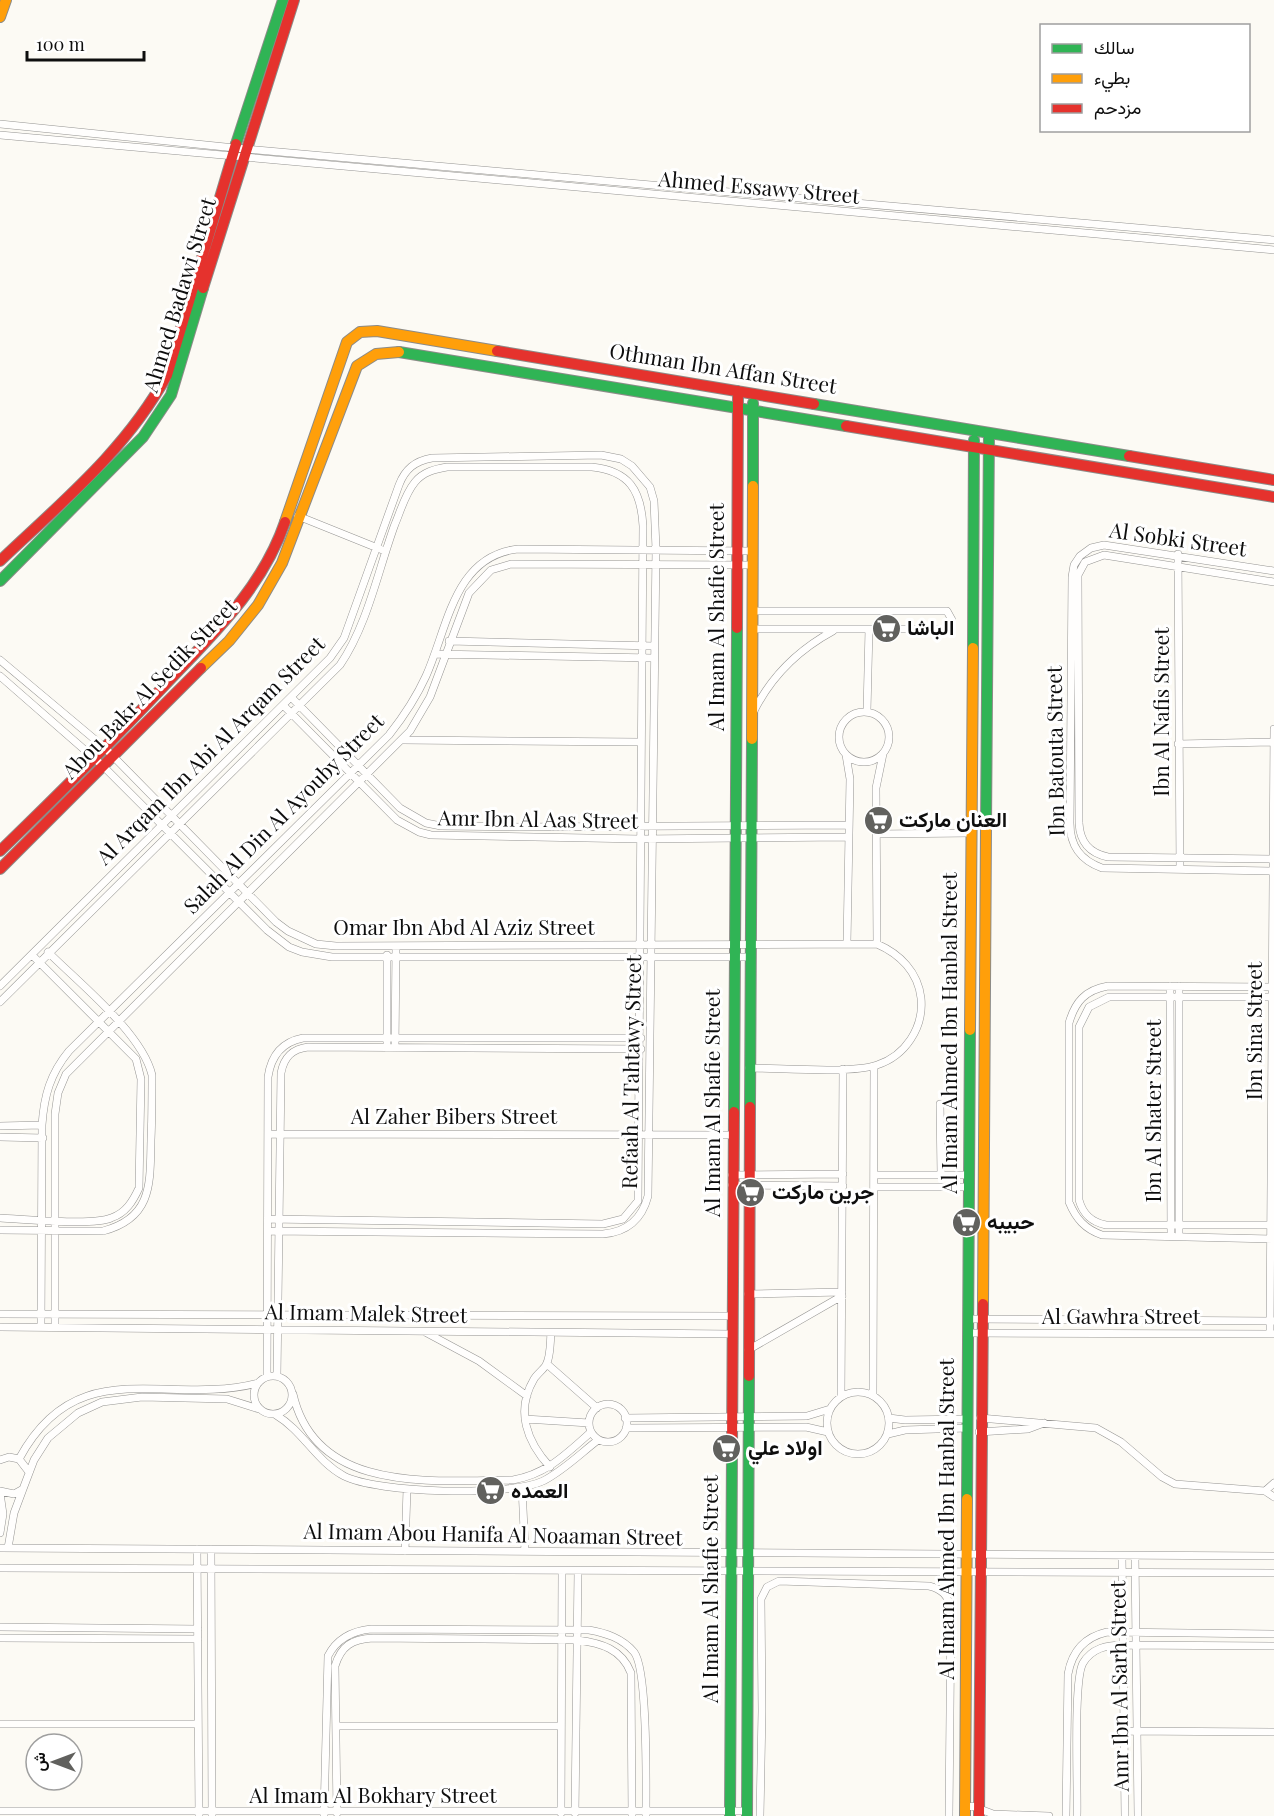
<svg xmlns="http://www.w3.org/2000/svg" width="1274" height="1816" viewBox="0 0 1274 1816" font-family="'Playfair Display',Vazirmatn,serif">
	<rect width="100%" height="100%" fill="#fcfaf4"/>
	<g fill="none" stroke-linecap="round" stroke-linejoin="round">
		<defs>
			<path id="street" d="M 0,124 L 245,149 L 1274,240
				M 0,135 L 1274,250
				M 298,516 L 385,551
				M 1178,554 L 1180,869
				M 1274,571 L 1104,545 L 1091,548 L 1080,556 L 1074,565 L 1072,577 L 1070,823 C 1070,846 1080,860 1102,868 L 1274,871
				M 1274,582 L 1104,555 L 1085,562 L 1078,575 L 1079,823 C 1080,842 1089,853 1108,857 L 1274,859
				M 752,629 L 946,629 L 952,620 L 947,611 L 752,611
				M 449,641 L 654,646
				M 435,654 L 653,658
				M 0,660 L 105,748 L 276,922 L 288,931 L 316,944 L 336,946 L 877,944 C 900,954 918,972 921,998 C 924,1028 905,1056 877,1065 C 850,1074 781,1068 749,1068
				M 0,676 L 103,766 L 267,930 L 289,947 L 302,952 L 332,957 L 750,957
				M 292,698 L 400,808 L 426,823 L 441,826 L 520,827 L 849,825
				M 284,706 L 397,820 L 419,832 L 431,835 L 640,839 L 849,837
				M 754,711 C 772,675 798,650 833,631
				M 867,711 L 869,629
				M839 737a25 25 0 1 1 50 0a25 25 0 1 1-50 0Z
				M 403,740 L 640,742
				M 1178,744 L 1273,742
				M 846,755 L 850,779 L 847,943
				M 877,834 L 971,833
				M 877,944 L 876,788 L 883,754
				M 0,986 L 330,658 L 344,638 L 399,485 C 405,469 415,461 432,458 L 601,455 L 621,459 L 632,466 L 650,487 L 654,501 L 656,549 L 648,1196 C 642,1219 627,1232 603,1234 L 268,1231
				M 1170,986 L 1171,1237
				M 1179,986 L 1179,1237
				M 1274,987 L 1108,986 C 1085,990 1075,1002 1069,1023 L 1069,1202 C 1076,1219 1085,1229 1102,1235 L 1274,1239
				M 1274,997 L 1109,997 L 1089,1007 L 1079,1027 L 1079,1200 C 1083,1214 1091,1222 1106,1225 L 1274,1225
				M 0,1002 L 340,665 C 368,624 378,570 395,524 C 401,510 405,494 415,482 C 423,472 435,469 447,467 L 592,467 C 629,471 641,490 643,526 L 638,1201 L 623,1219 L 603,1224 L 268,1219
				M 387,1048 L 387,955
				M 395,1048 L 396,947
				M 940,1104 L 941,1175
				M 0,1126 L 42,1125
				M 268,1134 L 732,1135
				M 0,1137 L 43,1138
				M 732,1175 L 843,1174
				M 874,1175 L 969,1175
				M 732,1185 L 843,1186
				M 874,1187 L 969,1187
				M 0,1218 C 24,1219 93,1226 111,1218 C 126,1213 133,1201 139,1188 L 141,1079 L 136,1059 L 32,955
				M 0,1230 L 103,1231 C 153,1218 150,1183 151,1140 C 152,1118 152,1096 152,1075 C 142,1033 79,983 48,952
				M 748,1294 L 842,1292
				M 0,1314 L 731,1316
				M 968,1319 L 1274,1321
				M 0,1327 L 731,1334
				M 41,1327 L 42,1125 C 44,1096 50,1074 69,1051 L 389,735 C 404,716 416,698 426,676 C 448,627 454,556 518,549 L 752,551
				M 55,1327 L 55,1114 L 58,1093 L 66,1074 L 410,731 L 430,697 L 469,593 L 491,570 L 511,564 L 752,565
				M 425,1332 L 479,1361 L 527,1396
				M 968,1333 L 1274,1334
				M 1270,1334 L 1274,729
				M 748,1350 L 842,1296
				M 547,1364 L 597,1408
				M254 1395a19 19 0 1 1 38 0a19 19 0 1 1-38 0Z
				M 277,1376 L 281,1073 C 284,1057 292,1049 308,1047 L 641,1049
				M 267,1377 L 268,1077 C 271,1056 282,1042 303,1038 L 641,1038
				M827 1423a31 31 0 1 1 62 0a31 31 0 1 1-62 0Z
				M 293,1394 C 316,1495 434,1480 513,1480 C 547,1474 566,1454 591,1432
				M 873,1395 L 874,1066
				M 841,1397 L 843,1069
				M589 1423a19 19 0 1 1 38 0a19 19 0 1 1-38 0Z
				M 276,1415 C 303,1431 316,1461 344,1476 C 377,1493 509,1497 543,1481 C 563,1471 581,1453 598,1440
				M 625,1418 L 807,1416 L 830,1409
				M 889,1418 L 905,1420 L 967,1419
				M 980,1418 L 1096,1428 L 1121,1442 L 1162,1477 L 1175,1484 L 1265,1491 L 1274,1497
				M 525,1419 L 589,1423
				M 626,1428 L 806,1427 L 828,1432
				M 979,1432 L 1028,1429 L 1044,1423
				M 888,1434 L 905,1430 L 967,1428
				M 19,1459 C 78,1350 166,1407 258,1383
				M 0,1460 L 9,1457 L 19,1459 L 29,1472
				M 550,1467 C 527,1442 515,1411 534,1379 C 537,1374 543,1370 546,1365 C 551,1356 550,1342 551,1333
				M 522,1487 L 525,1551
				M 0,1491 L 14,1494 L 23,1489 L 34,1460 L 48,1438 L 78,1413 L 102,1402 L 142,1397 L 227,1399 L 259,1409
				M 1265,1491 L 1274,1483
				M 0,1493 L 3,1514 L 0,1533
				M 0,1548 L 1274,1556
				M 8,1548 L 14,1513 L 23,1489
				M 197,1549 L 199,1816
				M 211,1549 L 212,1816
				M 405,1551 L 407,1489
				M 1122,1556 L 1125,1816
				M 1135,1556 L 1138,1816
				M 0,1568 L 1274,1573
				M 0,1627 L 198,1629
				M 0,1638 L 198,1639
				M 0,1724 L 198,1724
				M 336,1726 L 561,1726
				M 1124,1731 L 1274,1732
				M 965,1808 L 972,1806 L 993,1814 L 1049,1816
				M 0,1811 L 747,1811
				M 337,1813 L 335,1666 C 341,1646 352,1639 373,1638 L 577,1640 C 601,1643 622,1649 631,1673 L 632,1816
				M 561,1813 L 562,1572
				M 575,1813 L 578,1572
				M 324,1815 L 328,1656 C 337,1638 352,1631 371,1629 L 589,1630 C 606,1633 622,1638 634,1652 C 648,1669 646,1787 646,1816
				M 760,1816 L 762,1711 L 761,1599 L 767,1587 L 779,1581 L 929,1586 C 942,1589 947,1595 951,1607 L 949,1816
				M 1066,1816 L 1068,1674 C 1072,1651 1085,1637 1107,1632 L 1274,1634
				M 1077,1816 C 1078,1790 1073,1680 1083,1663 C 1092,1648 1107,1645 1123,1645 L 1274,1646"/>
			<path id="fast" d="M 236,144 L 283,0
				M 399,352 L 846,426
				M 814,404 L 1129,456
				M 753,486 L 753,403
				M 0,581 L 143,437 L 171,395 L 203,288
				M 973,648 L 974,440
				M 986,827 L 989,433
				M 750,1107 L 752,739
				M 734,1112 L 737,628
				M 967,1499 L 970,1030
				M 730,1816 L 732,1451
				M 747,1816 L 749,1376"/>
			<path id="slow" d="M 0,17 L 6,0
				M 285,522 L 347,342 L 360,332 L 377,331 L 497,351
				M 201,668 L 229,641 L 258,605 L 282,563 L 357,366 L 376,354 L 399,352
				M 752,739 L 753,486
				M 970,1030 L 973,648
				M 983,1304 L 986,827
				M 965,1816 L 967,1499"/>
			<path id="jam" d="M 203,288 L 294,0
				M 497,351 L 814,404
				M 846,426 L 1274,497
				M 1129,456 L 1274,480
				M 0,561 C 61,503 126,450 167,375 L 236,144
				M 737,628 L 738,391
				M 0,851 C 56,797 111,742 164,686 C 212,635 262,589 285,522
				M 0,869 L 201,668
				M 749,1376 L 750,1107
				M 732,1451 L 734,1112
				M 979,1816 L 983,1304"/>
		</defs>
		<!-- street casing -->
		<use href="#street" stroke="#959492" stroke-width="8"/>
		<!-- fast casing -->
		<use href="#fast" stroke="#8c8b88" stroke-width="12"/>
		<!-- slow casing -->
		<use href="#slow" stroke="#8c8b88" stroke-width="12"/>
		<!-- jam casing -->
		<use href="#jam" stroke="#8c8b88" stroke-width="12"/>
		<!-- street -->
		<use href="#street" stroke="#fffefd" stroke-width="7"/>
		<!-- fast -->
		<use href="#fast" stroke="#30b455" stroke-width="10"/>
		<!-- slow -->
		<use href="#slow" stroke="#ff9f0a" stroke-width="10"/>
		<!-- jam -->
		<use href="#jam" stroke="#e5322d" stroke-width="10"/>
	</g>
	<!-- icons -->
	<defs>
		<symbol id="supermarket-disc" viewBox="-11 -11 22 22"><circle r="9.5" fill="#61615e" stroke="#fff"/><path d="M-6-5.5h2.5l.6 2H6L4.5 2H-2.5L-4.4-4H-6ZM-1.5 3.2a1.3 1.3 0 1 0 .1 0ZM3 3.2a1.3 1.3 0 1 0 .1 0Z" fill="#fff"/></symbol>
	</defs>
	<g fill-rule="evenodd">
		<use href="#supermarket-disc" x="870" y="612" width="33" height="33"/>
		<use href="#supermarket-disc" x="862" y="804" width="33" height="33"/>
		<use href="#supermarket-disc" x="734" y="1176" width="33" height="33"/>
		<use href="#supermarket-disc" x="950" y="1206" width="33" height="33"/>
		<use href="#supermarket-disc" x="710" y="1432" width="33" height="33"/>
		<use href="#supermarket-disc" x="474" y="1474" width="33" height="33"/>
	</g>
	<g text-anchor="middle" stroke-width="6" stroke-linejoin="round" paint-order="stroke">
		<!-- street labels -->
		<g font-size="21" fill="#0e0e0e" stroke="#fff">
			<text transform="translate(759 188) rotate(5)" y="7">Ahmed Essawy Street</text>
			<text transform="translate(180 295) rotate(-73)" y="7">Ahmed Badawi Street</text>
			<text transform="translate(723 369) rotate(9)" y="7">Othman Ibn Affan Street</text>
			<text transform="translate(1178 540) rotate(8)" y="7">Al Sobki Street</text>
			<text transform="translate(717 617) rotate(-90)" y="7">Al Imam Al Shafie Street</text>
			<text transform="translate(150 689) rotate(-46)" y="7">Abou Bakr Al Sedik Street</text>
			<text transform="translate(1162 712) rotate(-90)" y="7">Ibn Al Nafis Street</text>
			<text transform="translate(211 751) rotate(-45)" y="7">Al Arqam Ibn Abi Al Arqam Street</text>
			<text transform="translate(1056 751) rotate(-91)" y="7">Ibn Batouta Street</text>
			<text transform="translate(284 814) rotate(-45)" y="7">Salah Al Din Al Ayouby Street</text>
			<text transform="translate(538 820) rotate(1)" y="7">Amr Ibn Al Aas Street</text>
			<text x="464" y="935">Omar Ibn Abd Al Aziz Street</text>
			<text transform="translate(1255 1031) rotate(-90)" y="7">Ibn Sina Street</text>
			<text transform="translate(950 1033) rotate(-90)" y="7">Al Imam Ahmed Ibn Hanbal Street</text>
			<text transform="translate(632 1072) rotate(-89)" y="7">Refaah Al Tahtawy Street</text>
			<text transform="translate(713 1103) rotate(-90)" y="7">Al Imam Al Shafie Street</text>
			<text transform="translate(1154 1111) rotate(-90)" y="7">Ibn Al Shater Street</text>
			<text x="454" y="1124">Al Zaher Bibers Street</text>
			<text transform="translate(366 1314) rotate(1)" y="7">Al Imam Malek Street</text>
			<text x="1121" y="1324">Al Gawhra Street</text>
			<text transform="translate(947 1519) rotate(-90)" y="7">Al Imam Ahmed Ibn Hanbal Street</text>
			<text transform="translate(493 1535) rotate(1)" y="7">Al Imam Abou Hanifa Al Noaaman Street</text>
			<text transform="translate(711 1589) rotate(-90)" y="7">Al Imam Al Shafie Street</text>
			<text transform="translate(1120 1686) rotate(-91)" y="7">Amr Ibn Al Sarh Street</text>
			<text x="373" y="1803">Al Imam Al Bokhary Street</text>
		</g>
		<!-- poi labels -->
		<g font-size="21" font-weight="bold" fill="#0e0e0e" stroke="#fff" text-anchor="start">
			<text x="907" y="635">الباشا</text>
			<text x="899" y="827">العنان ماركت</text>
			<text x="772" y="1199">جرين ماركت</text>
			<text x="987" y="1229">حبيبه</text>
			<text x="748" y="1455">اولاد علي</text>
			<text x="511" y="1498">العمده</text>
		</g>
	</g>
	<!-- legend -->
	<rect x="1040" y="24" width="210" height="108" fill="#ffffff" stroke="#9f9f9f" stroke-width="1.5"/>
	<rect x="1052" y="44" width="30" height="9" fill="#30b455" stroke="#9f9f9f" stroke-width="1.5"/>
	<text x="1094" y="54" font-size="18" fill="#0e0e0e">سالك</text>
	<rect x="1052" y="74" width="30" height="9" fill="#ff9f0a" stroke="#9f9f9f" stroke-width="1.5"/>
	<text x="1094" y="84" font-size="18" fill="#0e0e0e">بطيء</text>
	<rect x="1052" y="104" width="30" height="9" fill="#e5322d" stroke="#9f9f9f" stroke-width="1.5"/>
	<text x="1094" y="114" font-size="18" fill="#0e0e0e">مزدحم</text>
	<!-- north arrow -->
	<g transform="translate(54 1762) rotate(270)"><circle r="28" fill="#ffffff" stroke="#9f9f9f" stroke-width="1.5"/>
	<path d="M0-4.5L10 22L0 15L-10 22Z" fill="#61615e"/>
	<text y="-9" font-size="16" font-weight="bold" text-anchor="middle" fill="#0e0e0e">ش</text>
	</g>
	<!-- scale -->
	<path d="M27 51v9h117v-9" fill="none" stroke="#0e0e0e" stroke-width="3"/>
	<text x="36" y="51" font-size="18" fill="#0e0e0e" stroke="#ffffff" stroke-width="4.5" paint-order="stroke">100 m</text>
</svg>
